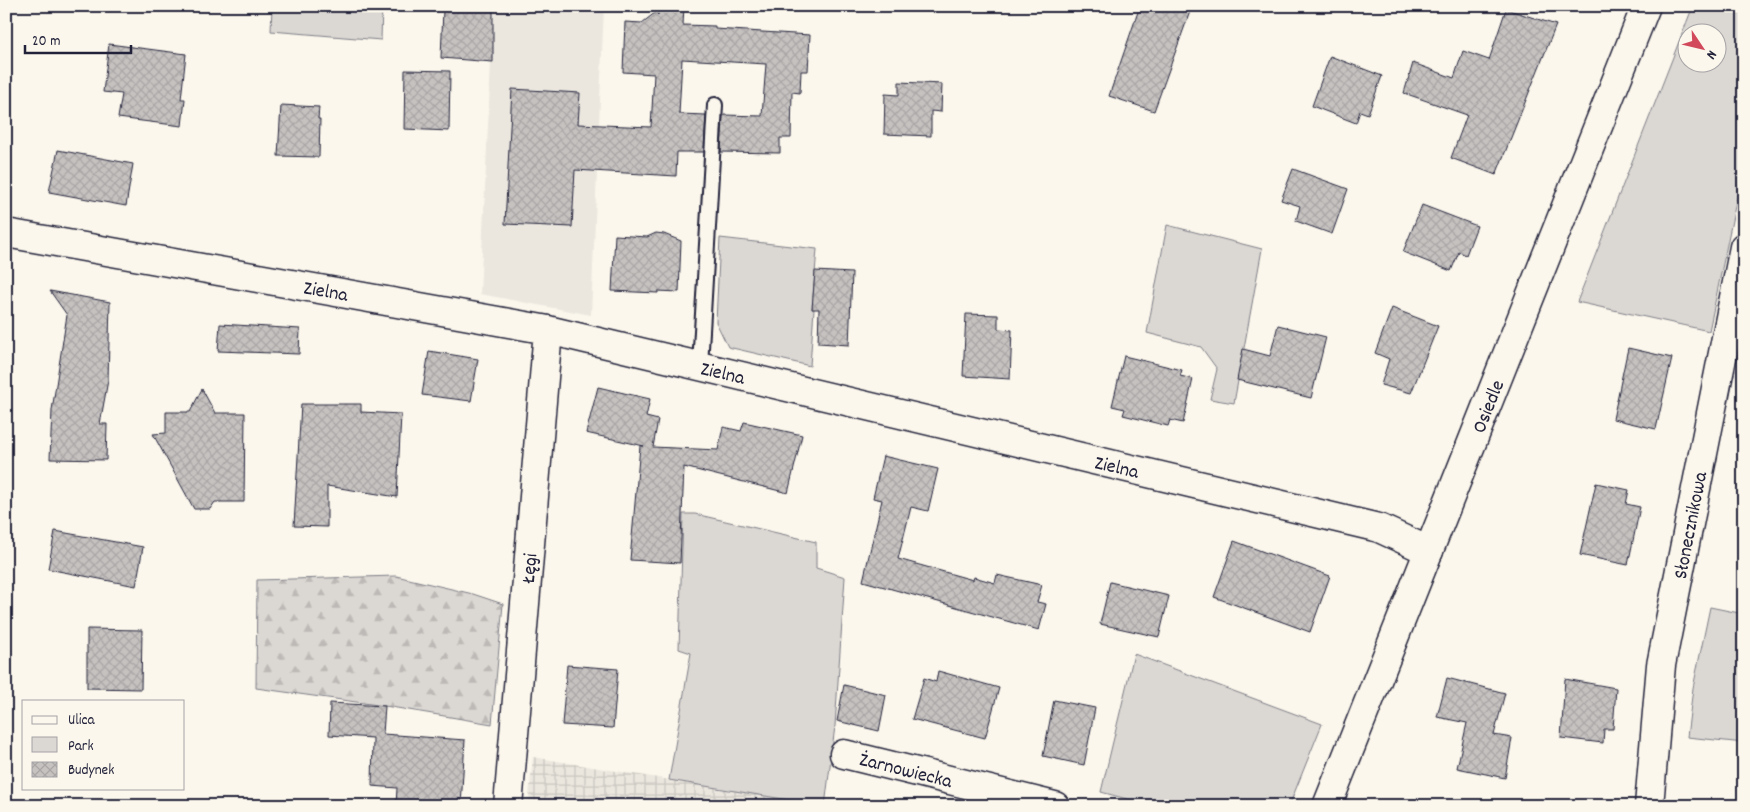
<svg xmlns="http://www.w3.org/2000/svg" width="1750" height="812" viewBox="0 0 1750 812" font-family="Dekko,sans-serif">
	<defs>
		<pattern id="industrial-grid" width="8" height="8" patternUnits="userSpaceOnUse" patternTransform="scale(1.25)"><rect width="8" height="8" fill="#ebe7df"/><path d="M0 4h8M4 0v8" fill="none" stroke="#c9c6c0"/></pattern>
		<pattern id="forest-firs" width="22" height="20" patternUnits="userSpaceOnUse" patternTransform="scale(1.25)"><rect width="22" height="20" fill="#dbd8d3"/><path d="M5 1l3.5 6h-7zM16 11l3.5 6h-7z" fill="#bcb9b6"/></pattern>
		<pattern id="building-cross-hatch" width="8" height="8" patternUnits="userSpaceOnUse" patternTransform="scale(1.25)"><rect width="8" height="8" fill="#c6c2c0"/><path d="M0 0l8 8M0 8l8-8" fill="none" stroke="#aaa6a6"/></pattern>
	</defs>
	<rect width="100%" height="100%" fill="#fbf7ec"/>
	<filter id="ink" filterUnits="userSpaceOnUse"><feTurbulence type="fractalNoise" baseFrequency=".02" numOctaves="2"/><feDisplacementMap in="SourceGraphic" scale="10" xChannelSelector="R" yChannelSelector="G"/><feConvolveMatrix kernelMatrix="1 2 1 2 8 2 1 2 1" color-interpolation-filters="sRGB"/></filter>
	<g filter="url(#ink)">
		<!-- built -->
		<path fill="#ebe7df" d="M 494,6 L 604,6 L 591,315 L 480,294 L 491,62 L 493,61 Z"/>
		<!-- industrial -->
		<path fill="url(#industrial-grid)" d="M 533,757 L 825,806 L 528,806 Z"/>
		<!-- green -->
		<path fill="#dbd8d3" stroke="#7e7d87" fill-rule="evenodd" d="M 272,6 L 382,6 L 381,40 L 271,31 Z
			M 1693,6 L 1744,6 L 1744,163 L 1709,331 L 1577,302 ZM 1718,32 L 1718,62 L 1688,62 L 1688,32 Z
			M 1167,225 L 1262,249 L 1234,403 L 1210,399 L 1217,369 L 1201,347 L 1147,333 Z
			M 720,238 L 817,249 L 812,309 L 814,309 L 810,366 L 728,347 L 716,322 Z
			M 683,514 L 695,514 L 816,542 L 816,568 L 845,577 L 835,726 L 825,806 L 669,780 L 691,653 L 679,649 Z
			M 1710,607 L 1744,614 L 1744,743 L 1687,737 L 1693,688 Z
			M 1134,654 L 1322,724 L 1289,806 L 1153,806 L 1101,792 Z"/>
		<!-- forest -->
		<path fill="url(#forest-firs)" stroke="#7e7d87" d="M 396,576 L 473,594 L 503,604 L 492,724 L 385,706 L 256,688 L 257,580 Z"/>
		<!-- building -->
		<path fill="url(#building-cross-hatch)" stroke="#22223b" d="M 659,6 L 684,6 L 683,25 L 715,26 L 715,29 L 810,35 L 808,71 L 801,71 L 800,93 L 792,92 L 791,138 L 780,138 L 780,153 L 721,152 L 723,115 L 762,116 L 766,64 L 682,59 L 679,114 L 706,115 L 704,152 L 677,152 L 676,176 L 575,170 L 572,227 L 505,224 L 512,89 L 580,93 L 578,124 L 651,127 L 654,74 L 623,72 L 625,22 L 642,23 L 656,12 L 658,15 Z
			M 1140,6 L 1192,6 L 1154,111 L 1109,96 Z
			M 443,9 L 493,10 L 493,62 L 441,58 Z
			M 1506,9 L 1556,25 L 1496,175 L 1451,158 L 1467,115 L 1404,93 L 1413,63 L 1454,78 L 1463,51 L 1489,60 Z
			M 109,44 L 186,54 L 181,99 L 185,99 L 182,126 L 118,118 L 122,94 L 103,92 Z
			M 1330,56 L 1382,76 L 1368,114 L 1360,111 L 1356,123 L 1312,106 Z
			M 405,70 L 450,71 L 449,131 L 404,129 Z
			M 899,82 L 942,84 L 941,112 L 931,111 L 931,136 L 884,134 L 885,94 L 899,95 Z
			M 281,105 L 319,107 L 318,119 L 320,119 L 319,157 L 278,156 Z
			M 58,150 L 133,164 L 126,206 L 49,192 Z
			M 1293,169 L 1348,189 L 1332,234 L 1296,221 L 1300,206 L 1281,200 Z
			M 1422,205 L 1477,226 L 1466,255 L 1459,252 L 1451,271 L 1403,252 Z
			M 656,233 L 664,234 L 681,241 L 679,292 L 658,291 L 658,293 L 612,291 L 615,235 L 647,237 Z
			M 815,271 L 852,273 L 849,345 L 818,343 L 819,309 L 812,309 Z
			M 50,291 L 110,302 L 108,380 L 100,424 L 107,424 L 106,460 L 50,459 L 52,410 L 67,315 Z
			M 1392,308 L 1438,326 L 1411,393 L 1381,385 L 1389,359 L 1375,353 Z
			M 966,314 L 998,315 L 998,329 L 1012,330 L 1010,379 L 963,376 Z
			M 220,324 L 300,329 L 299,354 L 218,351 Z
			M 1278,325 L 1326,337 L 1311,398 L 1237,380 L 1243,349 L 1270,356 Z
			M 1628,348 L 1672,358 L 1656,429 L 1613,419 Z
			M 429,351 L 478,359 L 471,401 L 422,395 Z
			M 1124,356 L 1182,370 L 1180,376 L 1193,379 L 1183,423 L 1170,420 L 1168,426 L 1123,415 L 1125,409 L 1112,406 Z
			M 598,387 L 650,399 L 646,417 L 658,420 L 653,447 L 718,450 L 723,427 L 741,431 L 744,422 L 802,435 L 788,493 L 684,467 L 680,563 L 630,560 L 640,446 L 644,446 L 586,433 Z
			M 202,389 L 215,413 L 245,413 L 244,502 L 215,502 L 210,509 L 194,509 L 153,434 L 166,433 L 166,412 L 190,412 Z
			M 301,404 L 361,404 L 361,412 L 401,414 L 397,497 L 327,486 L 327,527 L 294,526 Z
			M 883,456 L 938,469 L 928,511 L 911,507 L 898,559 L 973,580 L 974,577 L 995,583 L 997,575 L 1042,585 L 1037,602 L 1046,604 L 1039,630 L 863,581 L 882,500 L 873,498 Z
			M 1596,483 L 1629,490 L 1626,504 L 1640,507 L 1628,565 L 1580,555 Z
			M 55,531 L 143,547 L 136,586 L 48,569 Z
			M 1234,541 L 1330,576 L 1310,632 L 1214,597 Z
			M 1110,582 L 1169,596 L 1159,637 L 1100,624 Z
			M 87,629 L 142,630 L 141,689 L 87,688 Z
			M 567,665 L 618,669 L 613,728 L 562,725 Z
			M 938,671 L 999,688 L 985,738 L 912,719 L 924,678 L 936,682 Z
			M 1447,678 L 1505,693 L 1494,735 L 1512,738 L 1505,778 L 1457,768 L 1467,723 L 1437,717 Z
			M 1565,679 L 1616,688 L 1613,729 L 1604,729 L 1603,743 L 1561,738 Z
			M 844,685 L 886,695 L 879,731 L 837,721 Z
			M 1054,700 L 1095,708 L 1084,765 L 1043,756 Z
			M 330,703 L 385,706 L 383,734 L 465,740 L 461,806 L 396,806 L 397,788 L 372,786 L 373,738 L 329,735 Z"/>
		<g fill="none" stroke-linecap="round" stroke-linejoin="round">
			<defs>
				<path id="service" d="M 700,366 L 715,105"/>
				<path id="minor" d="M 6,233 L 548,330 L 1379,528 L 1429,551
					M 844,754 L 1055,806
					M 508,806 L 548,330
					M 1649,806 L 1661,665 L 1744,247"/>
				<path id="tertiary" d="M 1327,806 L 1646,6"/>
			</defs>
			<!-- service casing -->
			<use href="#service" stroke="#22223b" stroke-width="18"/>
			<!-- minor casing -->
			<use href="#minor" stroke="#22223b" stroke-width="31"/>
			<!-- tertiary casing -->
			<use href="#tertiary" stroke="#22223b" stroke-width="31"/>
			<!-- service -->
			<use href="#service" stroke="#fbf7ec" stroke-width="14"/>
			<!-- minor -->
			<use href="#minor" stroke="#fbf7ec" stroke-width="28"/>
			<!-- tertiary -->
			<use href="#tertiary" stroke="#fbf7ec" stroke-width="28"/>
		</g>
	</g>
	<g text-anchor="middle" stroke-width="4" stroke-linejoin="round" paint-order="stroke">
		<!-- street labels -->
		<g font-size="20" fill="#22223b" stroke="#fbf7ec">
			<text transform="translate(326 290) rotate(10)" y="7">Zielna</text>
			<text transform="translate(723 372) rotate(13)" y="7">Zielna</text>
			<text transform="translate(1487 406) rotate(-68)" y="7">Osiedle</text>
			<text transform="translate(1117 466) rotate(13)" y="7">Zielna</text>
			<text transform="translate(1689 525) rotate(-79)" y="7">Słonecznikowa</text>
			<text transform="translate(528 568) rotate(-85)" y="7">Łęgi</text>
			<text transform="translate(906 769) rotate(14)" y="7">Żarnowiecka</text>
		</g>
	</g>
	<!-- margin -->
	<rect width="1750" height="812" fill="none" stroke="#fbf7ec" stroke-width="25"/>
	<rect x="12" y="12" width="1725" height="787" fill="none" stroke="#22223b" stroke-width="2" filter="url(#ink)"/>
	<!-- legend -->
	<rect x="22" y="700" width="162" height="90" fill="#fbf7ec" stroke="#a4a2a5"/>
	<rect x="32" y="716" width="25" height="8" fill="#fbf7ec" stroke="#a4a2a5"/>
	<text x="68" y="724" font-size="15" fill="#22223b">Ulica</text>
	<rect x="32" y="737" width="25" height="15" fill="#dbd8d3" stroke="#a4a2a5"/>
	<text x="68" y="750" font-size="15" fill="#22223b">Park</text>
	<rect x="32" y="762" width="25" height="15" fill="url(#building-cross-hatch)" stroke="#a4a2a5"/>
	<text x="68" y="774" font-size="15" fill="#22223b">Budynek</text>
	<!-- north arrow -->
	<g transform="translate(1702 48) rotate(125)"><circle r="24" fill="#fbf7ec" stroke="#a4a2a5"/>
	<path d="M0-4L9 19L0 12L-9 19Z" fill="#d1495b"/>
	<text y="-8" font-size="14" font-weight="bold" text-anchor="middle" fill="#22223b">N</text>
	</g>
	<!-- scale -->
	<path d="M25 45v8h106v-8" fill="none" stroke="#22223b" stroke-width="2.5"/>
	<text x="32" y="45" font-size="15" fill="#22223b" stroke="#fbf7ec" stroke-width="4" paint-order="stroke">20 m</text>
</svg>
